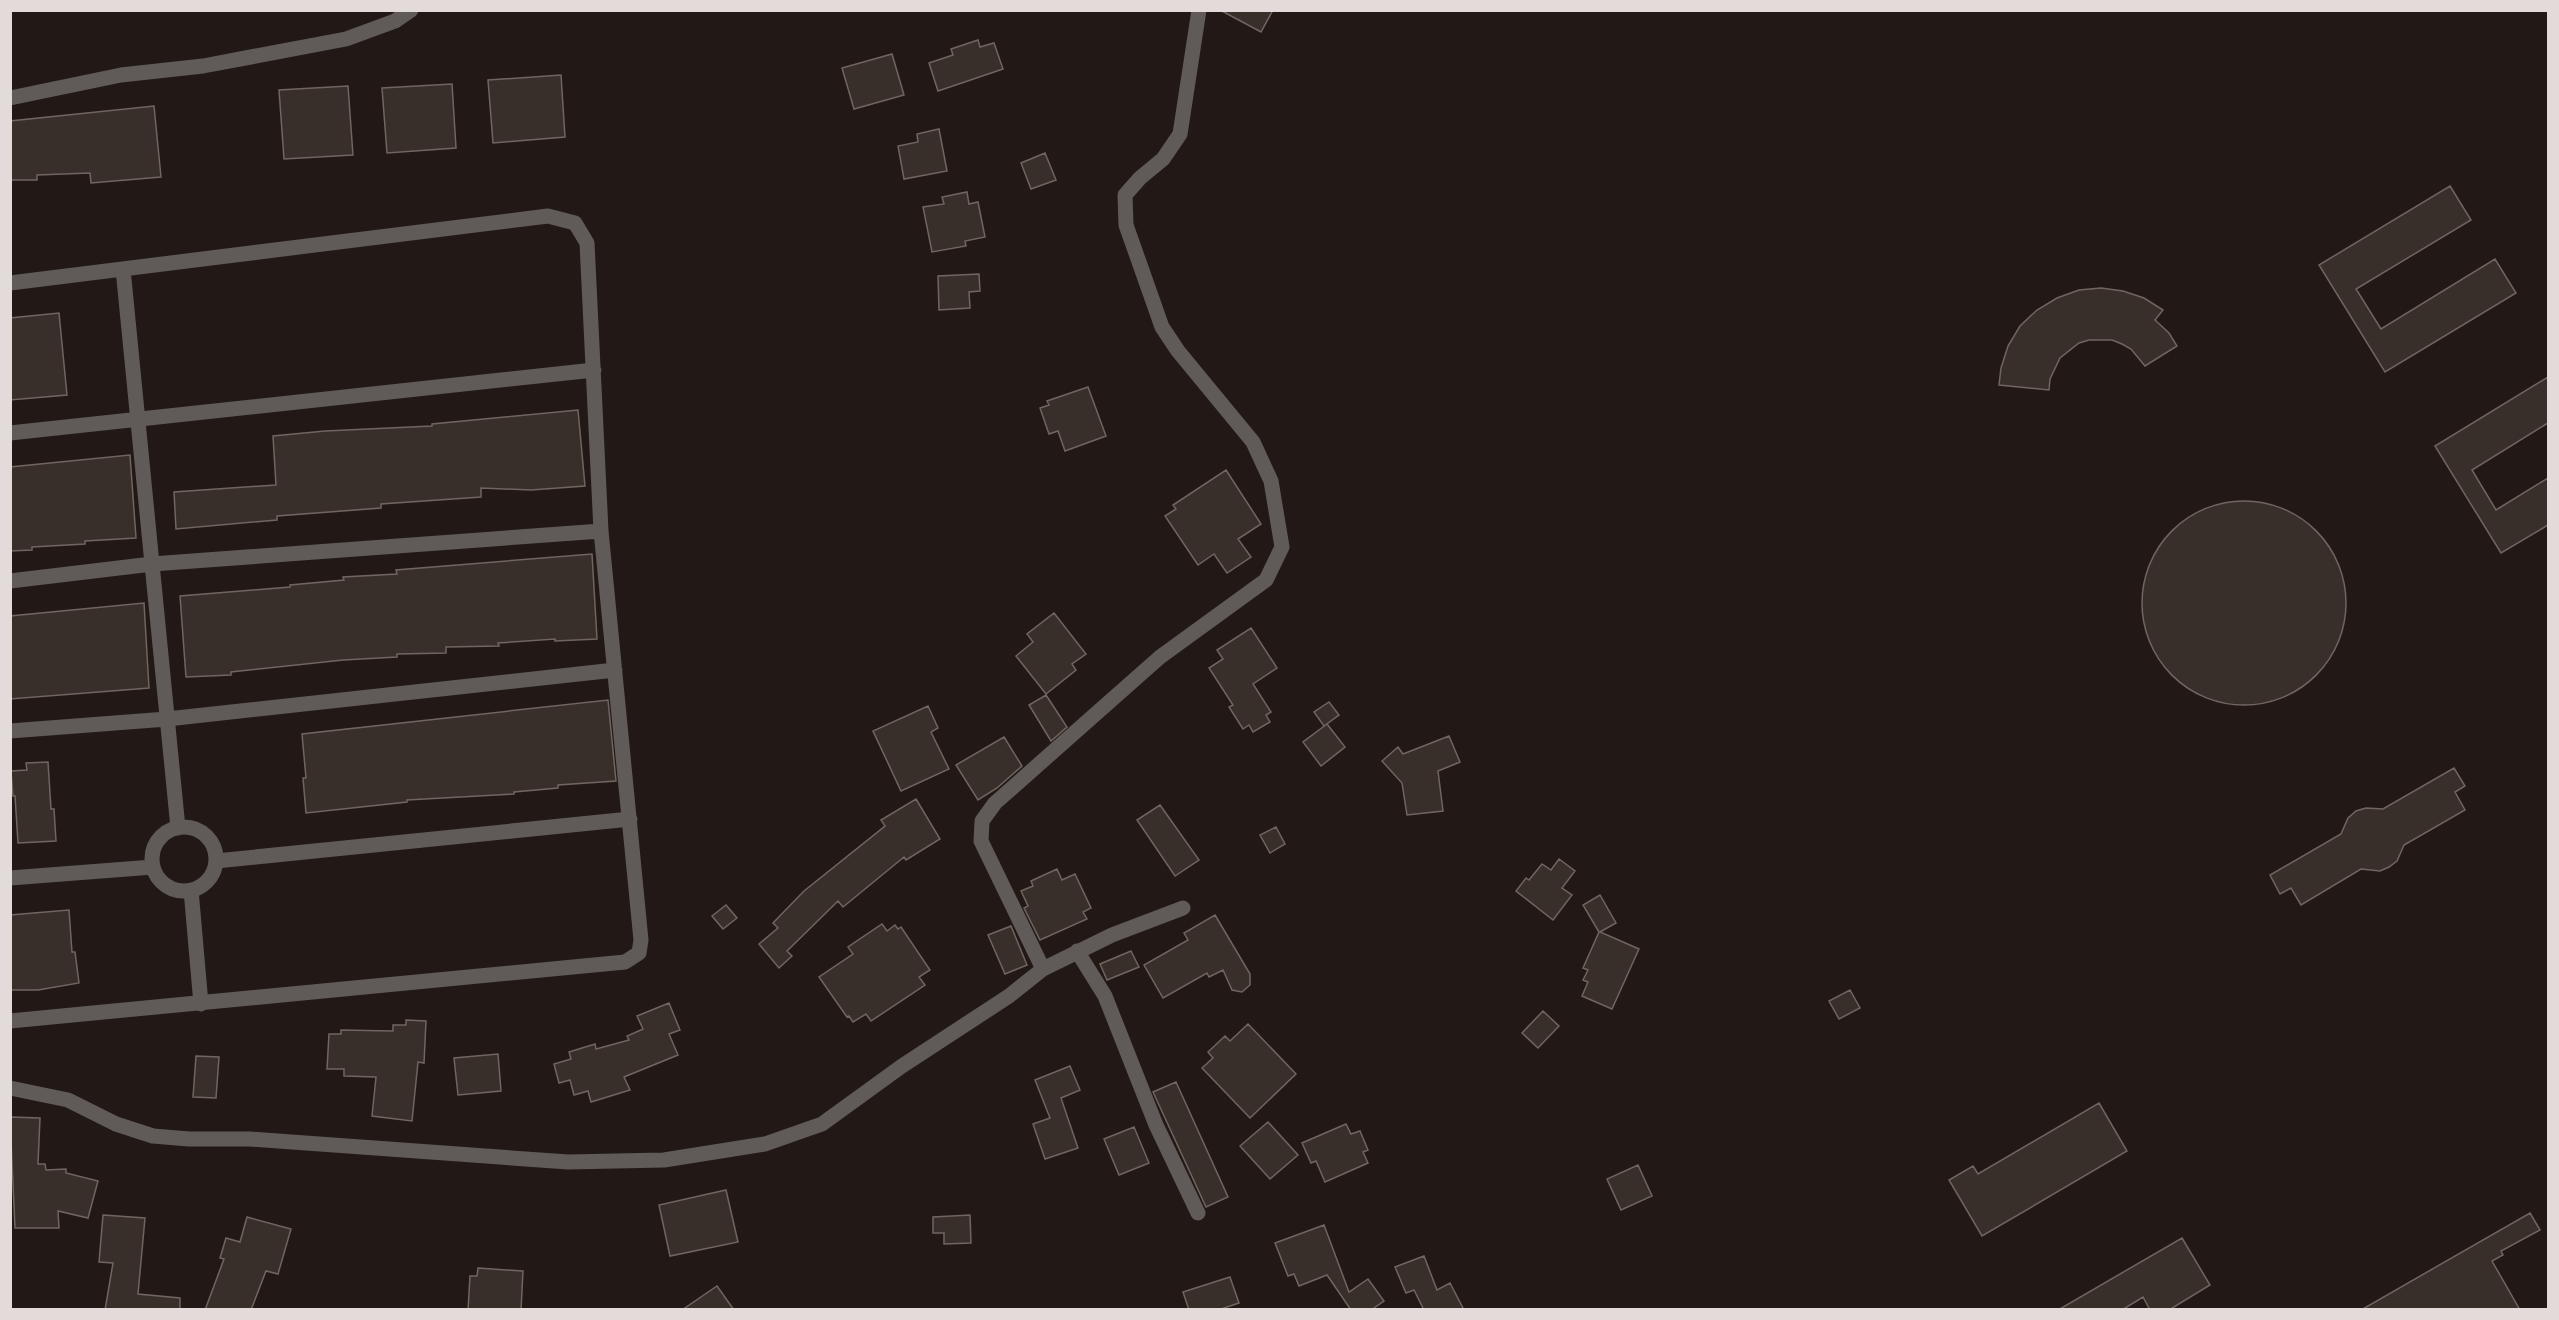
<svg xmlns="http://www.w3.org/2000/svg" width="2559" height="1320" viewBox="0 0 2559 1320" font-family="'Alegreya Sans',sans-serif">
	<rect width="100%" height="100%" fill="#221916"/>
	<!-- building -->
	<path fill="#382f2b" stroke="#706560" stroke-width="1.5" d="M 1220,10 L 1273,10 L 1261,32 Z
		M 978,40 L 980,47 L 994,43 L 1003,69 L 938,91 L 929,63 L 953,55 L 951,49 Z
		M 892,54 L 904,95 L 854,109 L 842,68 Z
		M 561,75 L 565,137 L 493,143 L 488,80 Z
		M 452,84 L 456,148 L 387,153 L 382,88 Z
		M 348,86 L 353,155 L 284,159 L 279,90 Z
		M 154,106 L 161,177 L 91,183 L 90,173 L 37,175 L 37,180 L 10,180 L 10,121 Z
		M 939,129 L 947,171 L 904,179 L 898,146 L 918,142 L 917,134 Z
		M 1045,153 L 1056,180 L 1031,189 L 1021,163 Z
		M 2450,186 L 2471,220 L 2356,289 L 2381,329 L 2495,259 L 2516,293 L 2385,372 L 2319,265 Z
		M 967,192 L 969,204 L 978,202 L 985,237 L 965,241 L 966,246 L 932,252 L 923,207 L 944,204 L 942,197 Z
		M 979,274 L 980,291 L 969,292 L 970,308 L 939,310 L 938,276 Z
		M 2101,288 L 2123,291 L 2144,298 L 2163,310 L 2155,320 L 2169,333 L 2177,346 L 2145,366 L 2131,349 L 2122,344 L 2112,340 L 2089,340 L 2079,343 L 2060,358 L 2050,379 L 2049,390 L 1999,385 L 2001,368 L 2008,346 L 2020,326 L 2037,310 L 2057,298 L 2079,290 Z
		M 59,313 L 67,395 L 10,400 L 10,318 Z
		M 2548,377 L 2548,423 L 2472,470 L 2496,510 L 2548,478 L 2548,525 L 2501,553 L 2435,446 Z
		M 1088,387 L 1106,436 L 1065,451 L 1058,431 L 1049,434 L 1040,408 L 1049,405 L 1047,401 Z
		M 578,410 L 585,486 L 531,490 L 481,488 L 481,497 L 381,504 L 381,508 L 277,516 L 277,520 L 176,529 L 174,492 L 276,485 L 273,436 L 325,431 L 432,426 L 432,424 Z
		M 130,455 L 136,538 L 85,541 L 85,544 L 32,547 L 32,550 L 10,551 L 10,467 Z
		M 1226,470 L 1261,524 L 1238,539 L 1251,557 L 1227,573 L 1214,554 L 1198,565 L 1165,516 L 1176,509 L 1173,505 Z
		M2142 603a102 102 0 1 1 204 0a102 102 0 1 1-204 0Z
		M 592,554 L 597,639 L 555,641 L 555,639 L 498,643 L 499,646 L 446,647 L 446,653 L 397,654 L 397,657 L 343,660 L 231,672 L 231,675 L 186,677 L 180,596 L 290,587 L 290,585 L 344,580 L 343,577 L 397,574 L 396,570 Z
		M 144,603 L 149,688 L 10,699 L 10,616 Z
		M 1054,613 L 1086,654 L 1072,664 L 1076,670 L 1046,694 L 1016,656 L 1033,642 L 1027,634 Z
		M 1251,628 L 1277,668 L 1253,684 L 1271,712 L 1266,715 L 1270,722 L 1253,732 L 1249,725 L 1243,729 L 1229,707 L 1233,705 L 1209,668 L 1223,659 L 1217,650 Z
		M 1046,695 L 1067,727 L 1051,741 L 1029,705 Z
		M 608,700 L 616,781 L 558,785 L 558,788 L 514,792 L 514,794 L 407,800 L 407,802 L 306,813 L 303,778 L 306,778 L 302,734 Z
		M 1329,702 L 1339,715 L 1324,726 L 1314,712 Z
		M 928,706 L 938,728 L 931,732 L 949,769 L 901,791 L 873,731 Z
		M 1327,724 L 1345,747 L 1321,766 L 1303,742 Z
		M 1449,736 L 1460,762 L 1438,771 L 1443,811 L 1407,815 L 1402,783 L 1382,761 L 1398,747 L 1403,754 Z
		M 1004,737 L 1022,766 L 997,788 L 978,800 L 956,765 Z
		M 48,762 L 51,809 L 54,809 L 56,841 L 18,843 L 15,796 L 13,796 L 11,771 L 27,770 L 26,763 Z
		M 2454,768 L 2465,786 L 2455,792 L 2465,810 L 2404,845 L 2397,861 L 2389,867 L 2380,871 L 2361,869 L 2301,905 L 2291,888 L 2280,894 L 2270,875 L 2341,834 L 2348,818 L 2356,811 L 2366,808 L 2383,809 Z
		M 916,799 L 940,839 L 906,860 L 904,857 L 843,907 L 838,901 L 787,951 L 792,956 L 779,968 L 759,944 L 778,928 L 773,923 L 804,891 L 885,826 L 881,820 Z
		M 1160,805 L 1199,860 L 1175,876 L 1137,820 Z
		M 1276,827 L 1285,844 L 1270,853 L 1260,835 Z
		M 1559,859 L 1575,871 L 1562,888 L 1572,895 L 1553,920 L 1516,891 L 1526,878 L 1529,880 L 1542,864 L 1551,870 Z
		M 1057,869 L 1062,880 L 1075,874 L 1091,908 L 1083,912 L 1087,919 L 1040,940 L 1024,908 L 1028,906 L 1021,891 L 1033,886 L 1031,881 Z
		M 1600,895 L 1616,923 L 1600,932 L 1639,949 L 1612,1009 L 1582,996 L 1588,982 L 1583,980 L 1588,970 L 1583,968 L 1599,932 L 1583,905 Z
		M 726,905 L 737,918 L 723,929 L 712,916 Z
		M 69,910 L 72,952 L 75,952 L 79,983 L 38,990 L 10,990 L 10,915 Z
		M 1215,915 L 1250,974 L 1250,985 L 1242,992 L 1232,990 L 1223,970 L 1209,977 L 1207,973 L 1163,998 L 1144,965 L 1188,940 L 1184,933 Z
		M 882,924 L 887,931 L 895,925 L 898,929 L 901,927 L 930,970 L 919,977 L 925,985 L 871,1021 L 866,1014 L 853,1022 L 849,1016 L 847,1017 L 819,977 L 853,954 L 848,947 Z
		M 1011,926 L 1027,965 L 1005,974 L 988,935 Z
		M 1131,951 L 1139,967 L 1107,980 L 1100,964 Z
		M 1850,990 L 1860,1008 L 1839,1019 L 1829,1001 Z
		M 669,1003 L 680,1030 L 669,1034 L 678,1055 L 624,1077 L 630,1090 L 591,1102 L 588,1091 L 574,1095 L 570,1080 L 559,1083 L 554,1064 L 571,1059 L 569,1052 L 595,1044 L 596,1049 L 629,1040 L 627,1036 L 643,1029 L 637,1016 Z
		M 1543,1011 L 1559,1026 L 1538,1048 L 1522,1033 Z
		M 406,1020 L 426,1021 L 424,1063 L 418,1062 L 412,1121 L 372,1116 L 376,1077 L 344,1076 L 344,1069 L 327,1069 L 329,1034 L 341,1034 L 341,1030 L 393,1031 L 393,1025 L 406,1025 Z
		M 1248,1024 L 1296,1074 L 1250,1118 L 1202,1068 L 1213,1058 L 1208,1052 L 1225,1036 L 1230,1041 Z
		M 498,1054 L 501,1091 L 458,1095 L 454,1058 Z
		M 196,1056 L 219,1057 L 216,1098 L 193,1097 Z
		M 1070,1066 L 1080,1090 L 1061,1098 L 1078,1148 L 1045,1159 L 1033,1124 L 1050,1118 L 1035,1080 Z
		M 1176,1082 L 1228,1197 L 1206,1207 L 1153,1092 Z
		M 2099,1103 L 2127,1151 L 1982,1236 L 1949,1180 L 1973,1166 L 1978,1174 Z
		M 10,1117 L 40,1118 L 38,1164 L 45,1164 L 46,1170 L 66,1169 L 66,1173 L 98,1181 L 88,1218 L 58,1211 L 59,1228 L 15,1228 Z
		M 1268,1122 L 1298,1155 L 1270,1179 L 1240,1146 Z
		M 1346,1124 L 1351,1134 L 1360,1131 L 1368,1150 L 1363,1152 L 1368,1163 L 1325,1182 L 1316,1161 L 1311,1163 L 1302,1143 Z
		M 1134,1127 L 1149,1163 L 1119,1175 L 1104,1139 Z
		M 1638,1165 L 1652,1196 L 1621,1210 L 1607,1179 Z
		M 726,1190 L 738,1242 L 670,1256 L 659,1205 Z
		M 2530,1213 L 2540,1230 L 2501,1251 L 2503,1255 L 2492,1261 L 2520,1310 L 2361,1310 Z
		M 103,1215 L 145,1218 L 138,1294 L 180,1298 L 180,1310 L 105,1310 L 113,1263 L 99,1262 Z
		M 970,1215 L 971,1243 L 944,1244 L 944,1233 L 933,1233 L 933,1217 Z
		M 247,1217 L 291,1229 L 278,1274 L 266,1271 L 251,1310 L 205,1310 L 224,1259 L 220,1258 L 226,1238 L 240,1242 Z
		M 1324,1225 L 1349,1292 L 1368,1279 L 1384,1301 L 1371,1310 L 1351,1310 L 1327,1275 L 1299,1286 L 1294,1274 L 1288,1276 L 1275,1243 Z
		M 2182,1238 L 2210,1285 L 2169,1310 L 2150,1310 L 2143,1297 L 2122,1310 L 2058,1310 Z
		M 1424,1256 L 1437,1290 L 1450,1283 L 1464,1310 L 1424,1310 L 1414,1290 L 1406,1293 L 1395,1267 Z
		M 478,1268 L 523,1271 L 521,1310 L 468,1310 L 470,1276 L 477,1276 Z
		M 1230,1277 L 1239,1303 L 1218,1310 L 1189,1310 L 1183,1292 Z
		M 717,1286 L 734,1310 L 682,1310 Z"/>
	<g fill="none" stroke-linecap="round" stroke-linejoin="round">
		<!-- minor -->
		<path stroke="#605b59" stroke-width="15" d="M 10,98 L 121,75 L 203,66 L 346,39 L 395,21 L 411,10
			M 123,269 L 178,828
			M 10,283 L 548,216 L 575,223 L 587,243 L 601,531 L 641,940 L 639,953 L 625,962 L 10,1021
			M 10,433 L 594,370
			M 10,581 L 152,564 L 601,531
			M 10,731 L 167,719 L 615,670
			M152 859a32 32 0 1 1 64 0a32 32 0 1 1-64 0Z
			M 216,861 L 630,819
			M 10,878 L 153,867
			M 191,890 L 201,1004
			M 1077,951 L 1105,996 L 1156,1125 L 1198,1213
			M 1043,969 L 981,841 L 982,821 L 995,803 L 1160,657 L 1266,580 L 1282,547 L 1271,481 L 1253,442 L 1178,351 L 1162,327 L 1126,225 L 1125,195 L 1140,178 L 1163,159 L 1180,134 L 1199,10
			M 10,1088 L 68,1100 L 116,1124 L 153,1136 L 189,1139 L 250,1139 L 568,1162 L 664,1160 L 765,1144 L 822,1124 L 902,1066 L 1009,996 L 1043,969 L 1112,935 L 1183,908"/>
	</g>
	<!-- border -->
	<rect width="2559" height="1320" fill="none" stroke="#e2dbd9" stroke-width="24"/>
</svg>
